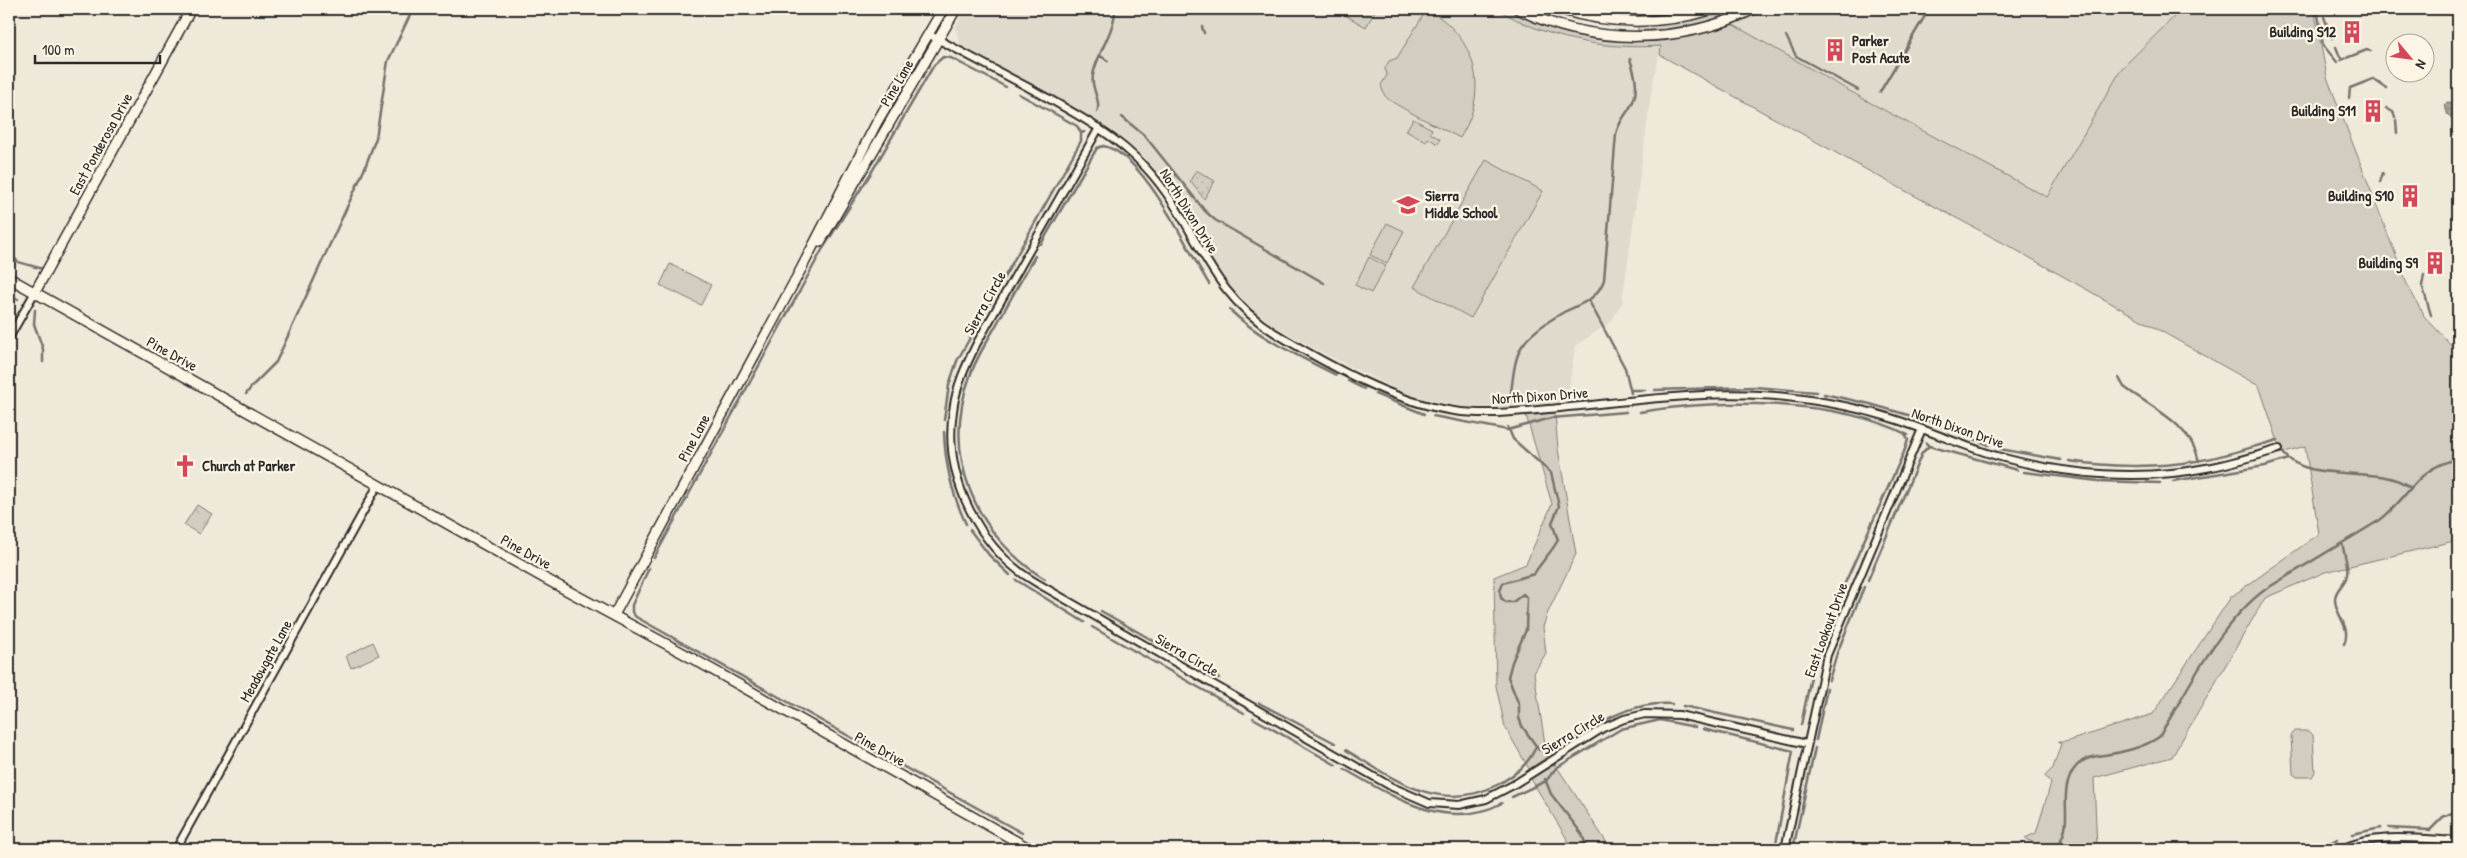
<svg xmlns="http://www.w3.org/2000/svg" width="2467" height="858" viewBox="0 0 2467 858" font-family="'Patrick Hand',sans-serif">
	<defs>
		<pattern id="forest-crowns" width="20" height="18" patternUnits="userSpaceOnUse" patternTransform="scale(1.25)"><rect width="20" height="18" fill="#d2cdc0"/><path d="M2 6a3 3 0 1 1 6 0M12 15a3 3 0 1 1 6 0" fill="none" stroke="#b4b0a5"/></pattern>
		<pattern id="garden-dots" width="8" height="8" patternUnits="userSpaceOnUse" patternTransform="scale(1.25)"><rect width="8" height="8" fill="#d2cdc0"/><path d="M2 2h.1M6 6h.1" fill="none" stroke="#b4b0a5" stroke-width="1.8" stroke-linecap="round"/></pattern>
		<pattern id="water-rules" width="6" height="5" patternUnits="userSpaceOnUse" patternTransform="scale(1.25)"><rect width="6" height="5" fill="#a6a399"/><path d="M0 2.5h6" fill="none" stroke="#87857d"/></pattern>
	</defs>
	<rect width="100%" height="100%" fill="#efe9da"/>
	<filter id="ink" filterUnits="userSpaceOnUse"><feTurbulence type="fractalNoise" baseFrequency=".02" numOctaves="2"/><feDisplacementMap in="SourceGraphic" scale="10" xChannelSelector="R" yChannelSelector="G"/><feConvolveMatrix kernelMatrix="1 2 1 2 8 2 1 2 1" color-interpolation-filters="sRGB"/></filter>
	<g filter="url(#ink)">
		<!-- built -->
		<path fill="#e0dacc" d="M 965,9 L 1497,9 L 1528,25 L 1573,40 L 1618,47 L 1661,46 L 1653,82 L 1622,303 L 1611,322 L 1575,346 L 1567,402 L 1507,407 L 1464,407 L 1424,399 L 1398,390 L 1319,351 L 1275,326 L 1252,310 L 1221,276 L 1167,185 L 1142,156 L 1106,126 L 960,44 L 955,28 Z
			M 1607,9 L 1696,9 L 1638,16 L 1636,10 Z
			M 1765,9 L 2196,9 L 2177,14 L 2122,68 L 2047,197 L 1869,102 L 1732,24 Z"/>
		<!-- grass -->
		<path fill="#d2cdc0" stroke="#7e7c76" d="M 1334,9 L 1376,9 L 1366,27 Z
			M 1427,9 C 1477,37 1490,90 1460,138 C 1447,131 1391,104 1385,96 C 1383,93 1382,88 1381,85 L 1387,75 L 1385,68 L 1389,61 L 1397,58 Z
			M 1497,9 C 1517,9 1538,24 1558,30 C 1615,48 1676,44 1732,24 L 1869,102 L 2047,197 L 2122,68 L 2177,14 L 2196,9 L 2314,9 L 2327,77 L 2407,284 L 2424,316 L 2458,352 L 2458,540 L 2325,572 L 2265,598 L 2172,757 L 2094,778 L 2097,849 L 2032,849 L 2034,843 L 2025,838 L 2036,833 L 2051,783 L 2045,776 L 2053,768 L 2061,744 L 2057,742 L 2065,742 L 2153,714 L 2231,597 L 2319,534 L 2305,446 L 2282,453 L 2259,386 L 2007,245 L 1885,180 L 1660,55 L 1661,46 C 1604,50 1546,39 1497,9 Z
			M 1728,9 L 1742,9 C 1709,23 1674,31 1638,31 L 1638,26 L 1684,21 Z
			M 1413,119 L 1432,129 L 1430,133 L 1440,139 L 1438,144 L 1428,138 L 1426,142 L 1406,131 Z
			M 1486,160 L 1543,191 L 1471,318 L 1414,287 Z
			M 1387,223 L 1404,231 L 1387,263 L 1370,255 Z
			M 1369,257 L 1386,266 L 1371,293 L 1355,285 Z
			M 670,264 L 711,285 L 701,305 L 660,285 Z
			M 1555,413 L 1558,449 L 1576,554 L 1548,612 L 1543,627 L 1546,653 L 1534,673 L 1547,757 L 1529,769 L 1505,727 L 1496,686 L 1494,577 L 1526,564 L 1552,504 L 1526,415 Z
			M 373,642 L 379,655 L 351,668 L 346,656 Z
			M 2295,731 L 2309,731 L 2313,735 L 2315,772 L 2312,777 L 2297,777 L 2293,774 L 2291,736 Z
			M 1555,764 L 1611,849 L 1573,849 L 1531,779 Z"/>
		<!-- forest -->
		<path fill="url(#forest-crowns)" stroke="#7e7c76" d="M 197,505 L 212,514 L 199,534 L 184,525 Z"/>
		<!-- garden -->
		<path fill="url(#garden-dots)" stroke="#7e7c76" d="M 1196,170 L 1215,181 L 1204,199 L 1190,181 Z"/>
		<!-- water -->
		<path fill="url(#water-rules)" stroke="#75736d" d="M 2447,102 L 2458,103 L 2458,112 L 2454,119 L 2448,116 L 2445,106 Z"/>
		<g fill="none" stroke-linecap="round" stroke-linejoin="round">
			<!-- stream -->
			<path stroke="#75736d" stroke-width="2.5" d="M 2317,9 L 2323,45 L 2337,62
				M 2324,17 L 2332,38
				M 1202,27 L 1204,33
				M 1786,36 L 1796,56 L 1858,90
				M 2336,47 L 2340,57 L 2344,59
				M 1099,55 L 1108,61
				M 2341,60 L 2367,50 L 2371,51
				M 1880,92 L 1929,9
				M 1019,94 L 1077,126 L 1081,133 L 1084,132
				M 2349,98 L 2350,88 L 2373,79 L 2386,88
				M 2386,108 L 2393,112 L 2395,117
				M 1097,112 C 1102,101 1090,88 1093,75 C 1097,53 1115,31 1115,9
				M 1122,117 L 1145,136 L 1205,211 L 1215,220 L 1324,283
				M 2396,120 L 2397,133
				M 1103,146 C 1143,152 1188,251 1209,284
				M 2380,182 L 2383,173
				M 1041,244 L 1097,148 L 1103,146
				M 9,253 L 18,262 L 43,269
				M 1035,256 C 1021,280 1008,304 994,329 C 985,344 976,359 970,376 C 941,455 975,536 1045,579
				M 2422,286 L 2424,275
				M 2423,288 L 2431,315
				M 9,299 L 18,299
				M 1589,301 L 1625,368 L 1631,393
				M 35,310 L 34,324 L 43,349 L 43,362
				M 1230,310 C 1260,339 1299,356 1336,375
				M 2119,378 L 2124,387 C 2152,408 2191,424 2199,461
				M 1348,381 L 1364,389
				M 1631,390 L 1645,390
				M 1655,390 L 1754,387 L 1816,392
				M 246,394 L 253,385 L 276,362 L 364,170 L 376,138 L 388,61 L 413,9
				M 1375,394 L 1424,414
				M 1824,394 L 1870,404 L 1932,422
				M 1510,399 C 1513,382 1513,361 1522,346 C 1531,332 1550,320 1564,312 C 1582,303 1596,301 1604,280 L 1616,134 C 1618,124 1623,118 1629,109 C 1640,93 1636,76 1630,59
				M 1640,412 C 1718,399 1836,398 1908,435
				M 1433,416 L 1508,430 L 1551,418 L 1626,412
				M 944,420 L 949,385 L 957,361 L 1081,141 L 1081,133
				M 1941,426 L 1989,445
				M 1508,427 L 1513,439 L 1551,473 L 1559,506 L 1552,523 L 1558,540 C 1551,553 1541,562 1534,574 L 1503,583 L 1500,591 L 1501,598 L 1506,602 L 1513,602 L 1523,594 L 1527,598 L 1526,630 L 1512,662 L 1508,677 L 1519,705 L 1519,718 L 1522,726 L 1539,750
				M 944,432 C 945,465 952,494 966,524
				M 1926,443 L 1929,446 L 2017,470
				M 2000,449 L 2061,460
				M 2283,453 C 2310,486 2378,462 2411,488
				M 2069,461 C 2109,467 2156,468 2196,461 C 2224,457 2251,447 2278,440
				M 2024,472 L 2098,481 L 2160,483
				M 2173,481 L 2265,466 L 2289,459
				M 970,530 L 989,555 L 1010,575
				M 2342,543 C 2344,554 2350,568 2346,578 C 2343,586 2335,590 2335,599 C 2335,616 2352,626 2344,644
				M 654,558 L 822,250 L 871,173 L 934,65 L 943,57 L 951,58 L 1006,87
				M 649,568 L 632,605 L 632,612 L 636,617 L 1022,833
				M 1016,580 L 1084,622
				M 1868,580 L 1922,453 L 1929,446
				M 1845,583 L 1904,452 L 1908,440 L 1905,434
				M 1101,611 L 1219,678
				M 1828,624 L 1842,591
				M 1092,627 L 1244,713
				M 1829,680 L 1837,653 L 1864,587
				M 1259,703 L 1335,743
				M 1683,706 L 1793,730
				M 1253,718 L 1336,765
				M 1801,725 L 1813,667 L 1825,632
				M 1703,729 L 1793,751 L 1775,849
				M 1816,740 L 1827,688
				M 1538,748 L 1545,752 L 1553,749 C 1592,729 1625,701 1672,704
				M 1346,750 C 1395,780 1441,815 1499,784 C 1517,773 1527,766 1536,747
				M 1344,769 C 1392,796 1446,833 1502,803
				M 1545,779 L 1551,794 L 1582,834 L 1587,849
				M 1512,797 L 1546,781 L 1556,768 L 1621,729 L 1660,720 L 1695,727
				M 2389,828 L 2430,830 L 2443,817 L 2454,812
				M 2352,834 L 2381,828
				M 2325,846 L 2337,839
				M 1793,849 L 1815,748
				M 2057,849 C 2060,842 2064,835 2065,828 C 2068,813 2063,797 2068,782 C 2074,762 2086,757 2104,755 C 2121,753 2145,747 2159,737 C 2188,689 2219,623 2266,589 L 2380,520 C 2411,496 2415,468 2458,459"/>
			<defs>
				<path id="minor" d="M 928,34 C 964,53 1000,72 1035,91 C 1074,113 1115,134 1146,168 C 1198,224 1204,289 1275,333 C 1326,364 1396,403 1454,411 C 1489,416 1525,411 1560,408 C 1634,401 1711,389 1786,397 C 1823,401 1861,408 1897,420 C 1933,432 1967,448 2004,458 C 2067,475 2141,481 2206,468 C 2231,464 2255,456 2279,449
					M 1099,128 L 977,343 C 966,365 956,386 953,411 C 943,477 979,550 1037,583 L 1392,787 L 1429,803 L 1459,805 L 1486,799 L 1513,785 L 1603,728 L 1624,719 L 1645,714 L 1679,715 L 1807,744
					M 9,338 L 35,292
					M 176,849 L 378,485
					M 1785,849 L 1827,655 L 1922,429
					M 2341,849 C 2378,832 2419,839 2458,841"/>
				<path id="tertiary" d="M 35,292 L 191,9"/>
				<path id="secondary" d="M 1518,9 C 1592,46 1681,45 1754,9
					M 1559,9 C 1610,25 1663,25 1714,9
					M 820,242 L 956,9
					M 9,278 L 544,578 L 681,652 L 1030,849
					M 614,615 L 799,273 L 877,122 L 943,9"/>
			</defs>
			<!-- minor casing -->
			<use href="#minor" stroke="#2b2b2b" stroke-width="10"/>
			<!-- tertiary casing -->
			<use href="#tertiary" stroke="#2b2b2b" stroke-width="12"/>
			<!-- secondary casing -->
			<use href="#secondary" stroke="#2b2b2b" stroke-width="12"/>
			<!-- minor -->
			<use href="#minor" stroke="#fcf5e5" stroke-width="6"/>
			<!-- tertiary -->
			<use href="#tertiary" stroke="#fcf5e5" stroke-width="9"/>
			<!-- secondary -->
			<use href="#secondary" stroke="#fcf5e5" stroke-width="9"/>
		</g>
	</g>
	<!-- icons -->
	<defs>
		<symbol id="building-bare" viewBox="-9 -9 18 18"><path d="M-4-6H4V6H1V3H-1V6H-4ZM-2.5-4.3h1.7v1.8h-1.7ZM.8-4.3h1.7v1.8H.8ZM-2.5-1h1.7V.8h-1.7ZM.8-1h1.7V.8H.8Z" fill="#d1495b" stroke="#fcf5e5" stroke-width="2.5" paint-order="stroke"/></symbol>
		<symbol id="school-bare" viewBox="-9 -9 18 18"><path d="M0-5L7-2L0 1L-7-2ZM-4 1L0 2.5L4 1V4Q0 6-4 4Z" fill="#d1495b" stroke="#fcf5e5" stroke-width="2.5" paint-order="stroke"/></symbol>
		<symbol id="church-bare" viewBox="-9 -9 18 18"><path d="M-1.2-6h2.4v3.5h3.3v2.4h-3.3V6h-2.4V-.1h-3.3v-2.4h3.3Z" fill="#d1495b" stroke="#fcf5e5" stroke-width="2.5" paint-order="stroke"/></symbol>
	</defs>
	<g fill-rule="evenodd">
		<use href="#building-bare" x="2336" y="16" width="32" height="32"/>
		<use href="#building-bare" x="1819" y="34" width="32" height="32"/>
		<use href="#building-bare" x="2357" y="95" width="32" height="32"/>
		<use href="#building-bare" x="2394" y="180" width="32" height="32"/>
		<use href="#school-bare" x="1392" y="189" width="32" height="32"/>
		<use href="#building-bare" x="2419" y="247" width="32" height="32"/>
		<use href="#church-bare" x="169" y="450" width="32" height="32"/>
	</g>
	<g text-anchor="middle" stroke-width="4.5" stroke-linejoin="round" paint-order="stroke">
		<!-- poi labels -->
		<g font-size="15" font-weight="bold" fill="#2b2b2b" stroke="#fcf5e5" text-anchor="end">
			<text x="2336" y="37">Building S12</text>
			<text x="1852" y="46" text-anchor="start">Parker<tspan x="1852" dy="17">Post Acute</tspan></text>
			<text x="2356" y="116">Building S11</text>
			<text x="1425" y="201" text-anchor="start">Sierra<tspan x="1425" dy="17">Middle School</tspan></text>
			<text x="2394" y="201">Building S10</text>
			<text x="2418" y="268">Building S9</text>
			<text x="202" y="471" text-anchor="start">Church at Parker</text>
		</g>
		<!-- street labels -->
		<g font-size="15" fill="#2b2b2b" stroke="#fcf5e5">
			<text transform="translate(897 83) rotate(-60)" y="5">Pine Lane</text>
			<text transform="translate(101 144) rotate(-61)" y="5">East Ponderosa Drive</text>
			<text transform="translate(1189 211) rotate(58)" y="5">North Dixon Drive</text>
			<text transform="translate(985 303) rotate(-61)" y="5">Sierra Circle</text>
			<text transform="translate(172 354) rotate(29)" y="5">Pine Drive</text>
			<text transform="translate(1540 396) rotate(-4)" y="5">North Dixon Drive</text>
			<text transform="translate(1958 428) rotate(19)" y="5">North Dixon Drive</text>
			<text transform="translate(694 438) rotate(-62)" y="5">Pine Lane</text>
			<text transform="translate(526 552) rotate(29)" y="5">Pine Drive</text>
			<text transform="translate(1826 630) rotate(-70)" y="5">East Lookout Drive</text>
			<text transform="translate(1187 655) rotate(30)" y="5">Sierra Circle</text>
			<text transform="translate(266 661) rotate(-61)" y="5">Meadowgate Lane</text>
			<text transform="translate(1573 733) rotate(-31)" y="5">Sierra Circle</text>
			<text transform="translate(880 749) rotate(29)" y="5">Pine Drive</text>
		</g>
	</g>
	<!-- margin -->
	<rect width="2467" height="858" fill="none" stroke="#fcf5e5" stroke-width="30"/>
	<rect x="15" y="15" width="2437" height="828" fill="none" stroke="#2b2b2b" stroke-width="2" filter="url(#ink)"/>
	<!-- north arrow -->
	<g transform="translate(2410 58) rotate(119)"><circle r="24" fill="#fcf5e5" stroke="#a8a49b"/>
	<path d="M0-4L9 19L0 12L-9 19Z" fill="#d1495b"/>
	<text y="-8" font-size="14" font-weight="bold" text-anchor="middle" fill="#2b2b2b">N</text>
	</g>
	<!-- scale -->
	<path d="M35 55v8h125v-8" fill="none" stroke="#2b2b2b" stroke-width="2.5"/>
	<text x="42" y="55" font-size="15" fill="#2b2b2b" stroke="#fcf5e5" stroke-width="4" paint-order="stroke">100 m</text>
</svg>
